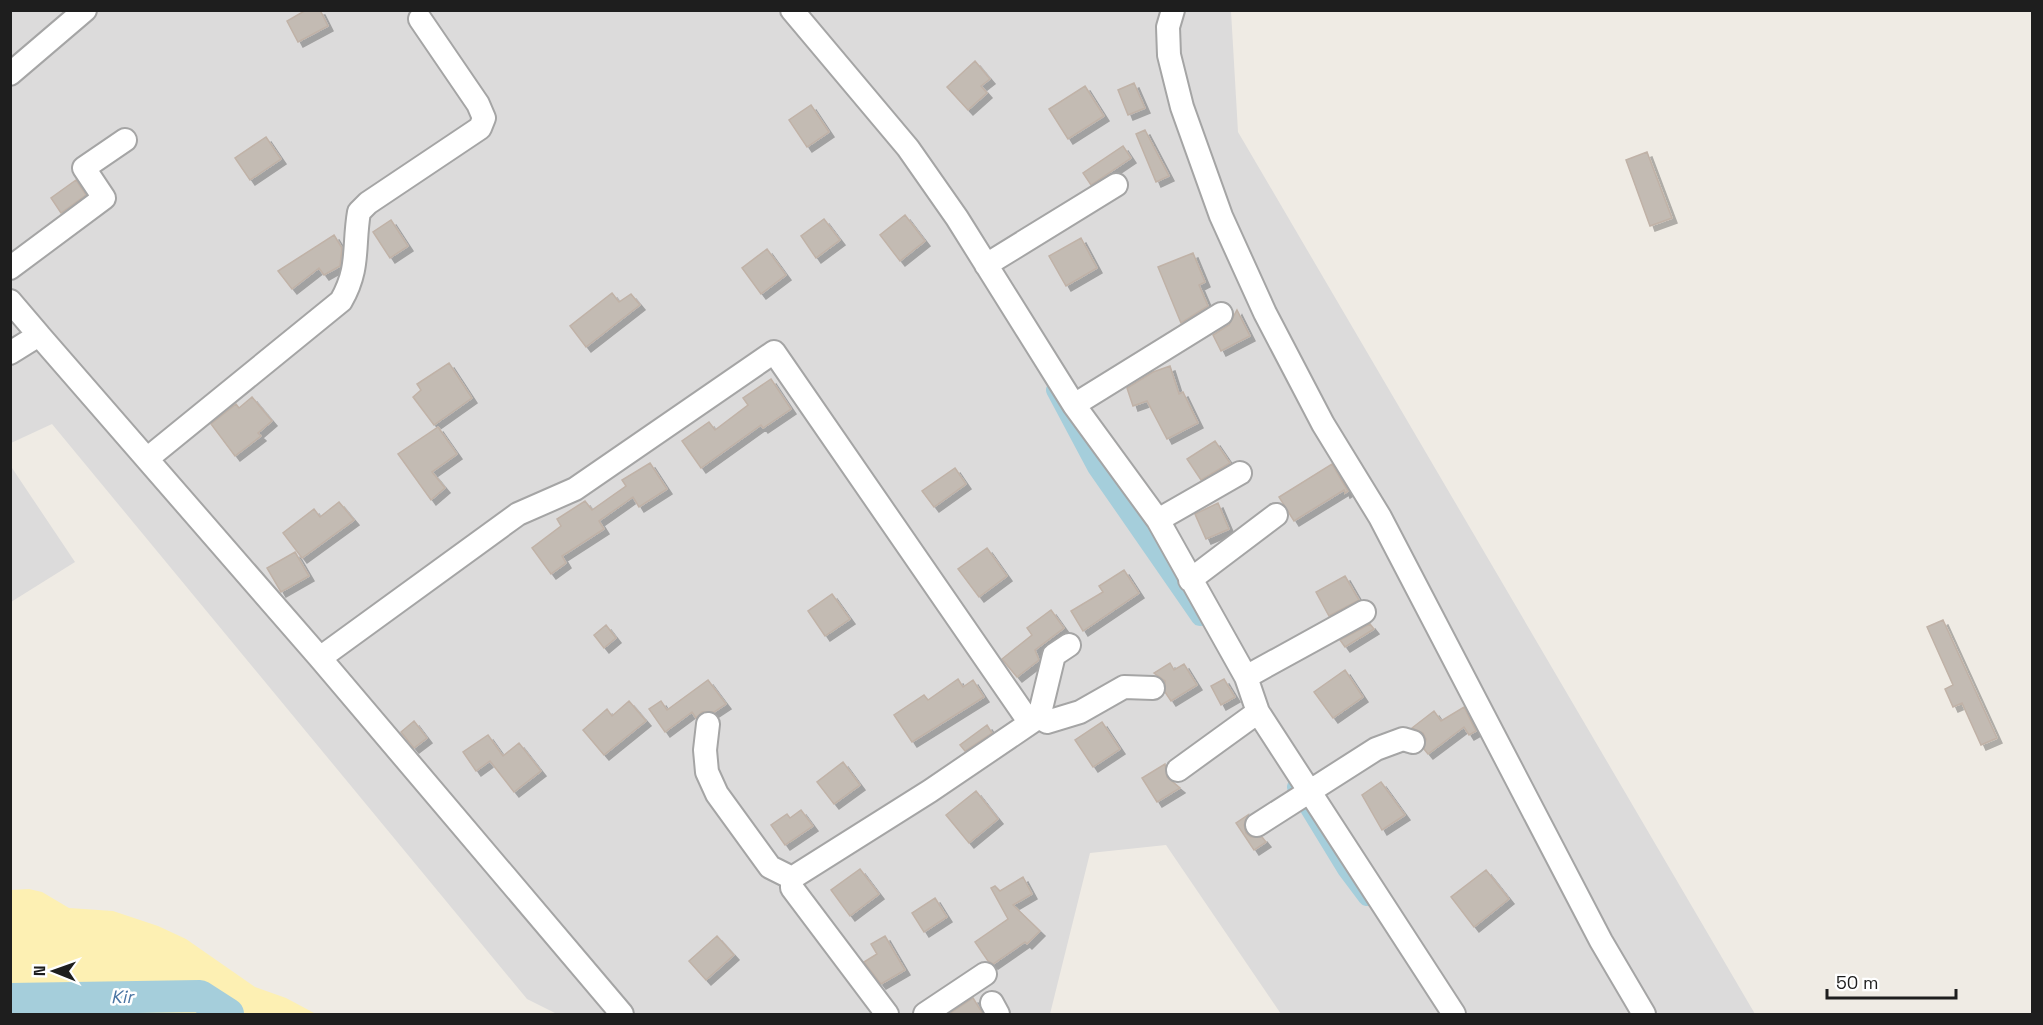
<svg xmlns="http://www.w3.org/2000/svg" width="2043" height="1025" viewBox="0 0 2043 1025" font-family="'Space Grotesk',sans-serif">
	<defs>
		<filter id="shadow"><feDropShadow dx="5" dy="5" stdDeviation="0" flood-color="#0004"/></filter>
	</defs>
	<rect width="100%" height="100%" fill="#efebe4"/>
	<!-- residential -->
	<path fill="#dcdbdb" d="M 10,11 L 1231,11 L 1238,132 L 1755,1014 L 1281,1014 L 1166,845 L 1090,853 L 1050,1014 L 557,1014 L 527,999 L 52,424 L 11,443 Z
		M 10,465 L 75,562 L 11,602 L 10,602 Z"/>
	<!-- sand -->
	<path fill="#fdf0b3" d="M 29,889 L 42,892 L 69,908 L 113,911 L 158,926 L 186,939 L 255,987 L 286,998 L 316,1014 L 11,1014 L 11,890 Z"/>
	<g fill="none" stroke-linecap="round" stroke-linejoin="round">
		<!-- canal -->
		<path stroke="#a5cedb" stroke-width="18" d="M 1055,390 L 1096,467 L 1200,617
			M 1296,787 L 1346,869 L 1367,897"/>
		<!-- river -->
		<path stroke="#a5cedb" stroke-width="32" d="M 10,999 L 200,996 L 228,1014"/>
	</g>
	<!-- building -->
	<path fill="#c3bbb3" stroke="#c0b2a7" stroke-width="1.5" filter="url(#shadow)" d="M 306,10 L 320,10 L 328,26 L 298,42 L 287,21 Z
		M 975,61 L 990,79 L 981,86 L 987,93 L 968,110 L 947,87 Z
		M 1134,83 L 1145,108 L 1128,115 L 1118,90 Z
		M 1085,86 L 1104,116 L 1068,139 L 1049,109 Z
		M 811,105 L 829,132 L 807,147 L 789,120 Z
		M 1145,130 L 1169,176 L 1156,182 L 1136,134 Z
		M 266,137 L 281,159 L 250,180 L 235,158 Z
		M 1123,146 L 1131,158 L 1091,185 L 1083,173 Z
		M 1647,152 L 1672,218 L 1650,226 L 1626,160 Z
		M 76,180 L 86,195 L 61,213 L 51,198 Z
		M 905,215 L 925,241 L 900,261 L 880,235 Z
		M 824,219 L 840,240 L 816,258 L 801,236 Z
		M 391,220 L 408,246 L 390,258 L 373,232 Z
		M 334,235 L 342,248 L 340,266 L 324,275 L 319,268 L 292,289 L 278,271 Z
		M 1081,238 L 1097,268 L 1066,286 L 1049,256 Z
		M 767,249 L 786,275 L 761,294 L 742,268 Z
		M 1193,253 L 1205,282 L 1199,285 L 1208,306 L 1181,323 L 1158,267 Z
		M 612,293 L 619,302 L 631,294 L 640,305 L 586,347 L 570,326 Z
		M 1237,310 L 1250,336 L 1221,351 L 1213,335 L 1229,325 Z
		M 449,363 L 472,398 L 434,425 L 413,397 L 421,390 L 417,384 Z
		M 1170,366 L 1179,394 L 1183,392 L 1198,423 L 1167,439 L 1147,401 L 1133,406 L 1127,388 L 1153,372 Z
		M 771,379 L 791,409 L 763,428 L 761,425 L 701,468 L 682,441 L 709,422 L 715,430 L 748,405 L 743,398 Z
		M 252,397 L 272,421 L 258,433 L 261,436 L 235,456 L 211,424 L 236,404 L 239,408 Z
		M 438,427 L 457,454 L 432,472 L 445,488 L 431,500 L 398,454 Z
		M 1215,441 L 1230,463 L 1201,480 L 1187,459 Z
		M 650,463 L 667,489 L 639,507 L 633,497 L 599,521 L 604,529 L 562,556 L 566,563 L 551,574 L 532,548 L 561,526 L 557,519 L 585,501 L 592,510 L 626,486 L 622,480 Z
		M 1332,464 L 1348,491 L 1345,493 L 1344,490 L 1294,521 L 1279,497 Z
		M 955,468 L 966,484 L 934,507 L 922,491 Z
		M 339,502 L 354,520 L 302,558 L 283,533 L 314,509 L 320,517 Z
		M 1218,503 L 1229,529 L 1206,539 L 1195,514 Z
		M 987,548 L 1007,576 L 979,597 L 958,569 Z
		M 295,552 L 309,576 L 281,592 L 267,568 Z
		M 1124,570 L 1139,593 L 1083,631 L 1071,611 L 1103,592 L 1099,586 Z
		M 1345,576 L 1359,600 L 1329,616 L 1316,592 Z
		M 832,594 L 850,619 L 825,636 L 808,611 Z
		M 1051,610 L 1064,628 L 1035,650 L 1039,660 L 1017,677 L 1002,659 L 1032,635 L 1027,628 Z
		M 1943,620 L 1997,738 L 1981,745 L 1962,703 L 1953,707 L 1945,689 L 1953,685 L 1927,627 Z
		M 1370,624 L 1374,629 L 1345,647 L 1340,640 Z
		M 606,625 L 616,638 L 604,648 L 594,635 Z
		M 1170,663 L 1174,670 L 1184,664 L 1197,685 L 1171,701 L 1165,692 L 1165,681 L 1154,673 Z
		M 1345,670 L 1363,697 L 1333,718 L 1314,692 Z
		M 958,679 L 963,687 L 973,680 L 984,697 L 912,742 L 894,715 L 924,695 L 928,700 Z
		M 1224,679 L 1235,697 L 1221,705 L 1211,686 Z
		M 708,680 L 726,704 L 714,712 L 702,712 L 696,718 L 692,712 L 665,732 L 649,709 L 661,701 L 667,710 Z
		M 629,701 L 646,721 L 604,755 L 583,730 L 607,709 L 612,716 Z
		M 1464,707 L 1476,731 L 1469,735 L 1464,727 L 1428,754 L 1424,749 L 1426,739 L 1423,733 L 1412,728 L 1434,711 L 1441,721 Z
		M 414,721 L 427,738 L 414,748 L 401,732 Z
		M 1102,722 L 1120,749 L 1093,767 L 1075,740 Z
		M 987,725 L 992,733 L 965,751 L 960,745 Z
		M 488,735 L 503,756 L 519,743 L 541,771 L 514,792 L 490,761 L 476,771 L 463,752 Z
		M 843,762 L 860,785 L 834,804 L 817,782 Z
		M 1165,764 L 1167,777 L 1180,788 L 1157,802 L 1142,778 Z
		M 1381,782 L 1405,815 L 1382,830 L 1362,795 Z
		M 976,791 L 998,819 L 969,843 L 946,815 Z
		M 801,810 L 813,826 L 785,845 L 771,825 L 787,814 L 790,818 Z
		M 1248,815 L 1244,825 L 1246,833 L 1251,837 L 1262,837 L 1266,842 L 1254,850 L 1236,823 Z
		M 860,869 L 879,894 L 850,916 L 831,890 Z
		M 1486,870 L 1509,899 L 1474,927 L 1451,897 Z
		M 1023,877 L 1032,894 L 1013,905 L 1040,931 L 1027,944 L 1025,942 L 993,964 L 988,961 L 975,942 L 1008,919 L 991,888 L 995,886 L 1000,891 Z
		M 935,898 L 947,917 L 924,932 L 912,913 Z
		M 717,936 L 734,955 L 706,980 L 689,961 Z
		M 885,936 L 905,970 L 881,984 L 864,962 L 877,954 L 871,944 Z
		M 973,998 L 983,1014 L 949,1014 Z"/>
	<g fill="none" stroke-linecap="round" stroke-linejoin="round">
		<defs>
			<path id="minor" d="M 792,10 L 908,148 L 957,218 L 1074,405 L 1158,520 L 1246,677 L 1258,712 L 1454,1014
				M 1173,10 L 1168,27 L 1169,55 L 1182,107 L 1221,216 L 1265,313 L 1323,424 L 1380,517 L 1601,941 L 1644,1014
				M 10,74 L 85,10
				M 986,265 L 1116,185
				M 10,268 L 104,198 L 84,168 L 125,140
				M 10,301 L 39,335
				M 10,353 L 39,335 L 320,658 L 622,1014
				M 1074,405 L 1221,314
				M 148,458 L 341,301 C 360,268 353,247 359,212 L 368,203 L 480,128 L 484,118 L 478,104 L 420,19
				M 1158,520 L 1240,473
				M 1190,580 L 1276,515
				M 320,658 L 518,514 L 575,489 L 774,352 L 1030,723
				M 1246,677 L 1364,612
				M 1039,717 L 1047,722 L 1080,712 L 1124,687 L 1153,688
				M 708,724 L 705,750 L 707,772 L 717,794 L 770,867 L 792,878
				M 1178,770 L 1258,712
				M 1257,825 L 1376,749 L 1403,739 L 1413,742
				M 992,1003 L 998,1014
				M 887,1014 L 792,888 L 792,878 L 930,791 L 1039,717 L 1054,655 L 1069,645
				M 925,1014 L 985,974"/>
		</defs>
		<!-- minor casing -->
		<use href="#minor" stroke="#a5a5a5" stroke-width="26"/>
		<!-- minor -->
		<use href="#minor" stroke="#fff" stroke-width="22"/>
	</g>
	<g text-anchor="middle" stroke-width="5" stroke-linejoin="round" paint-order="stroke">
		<!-- water labels -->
		<g font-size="18" font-style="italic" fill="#4a75a3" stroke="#fff">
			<text transform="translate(122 997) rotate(-1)" y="6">Kir</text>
		</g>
	</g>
	<!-- border -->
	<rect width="2043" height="1025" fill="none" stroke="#1e1e1e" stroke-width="24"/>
	<!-- north arrow -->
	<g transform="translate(54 971) rotate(271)" stroke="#ffffff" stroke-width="4.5" paint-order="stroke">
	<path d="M0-4.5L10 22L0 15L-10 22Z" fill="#1e1e1e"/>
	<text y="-9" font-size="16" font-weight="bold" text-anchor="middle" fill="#1e1e1e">N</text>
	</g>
	<!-- scale -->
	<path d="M1827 989v9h129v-9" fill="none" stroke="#1e1e1e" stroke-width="3"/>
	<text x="1836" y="989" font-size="18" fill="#1e1e1e" stroke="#ffffff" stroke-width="4.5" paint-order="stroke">50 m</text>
</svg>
